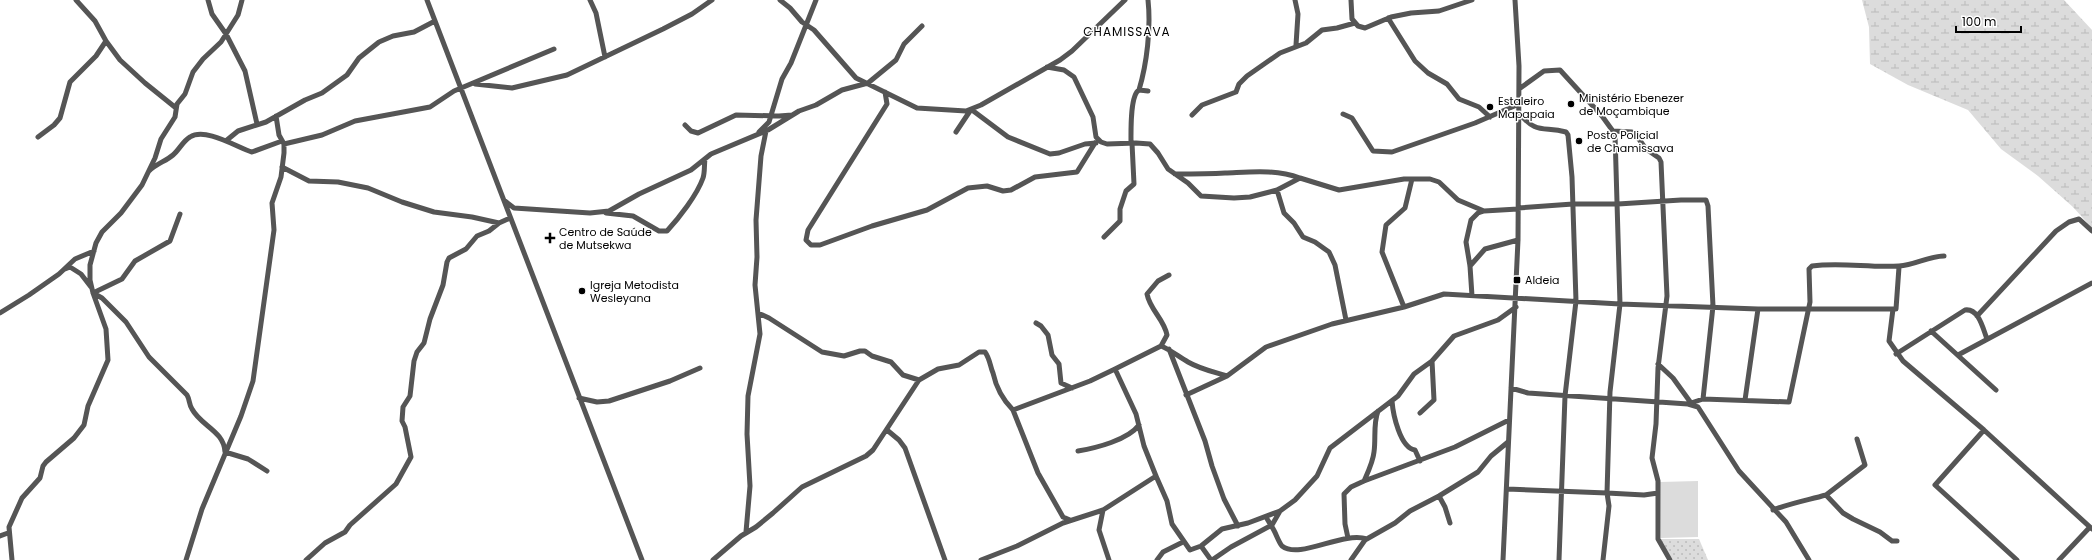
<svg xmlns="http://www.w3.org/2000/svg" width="2092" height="560" viewBox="0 0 2092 560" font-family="Poppins,sans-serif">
	<defs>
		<pattern id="wetland-marsh" width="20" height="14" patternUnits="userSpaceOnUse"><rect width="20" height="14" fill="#dcdcdc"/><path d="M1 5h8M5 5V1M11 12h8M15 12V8" fill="none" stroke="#bbb"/></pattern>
		<pattern id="park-dots" width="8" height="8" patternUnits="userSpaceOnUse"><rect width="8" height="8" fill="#dcdcdc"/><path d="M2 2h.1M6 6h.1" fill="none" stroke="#bbb" stroke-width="1.8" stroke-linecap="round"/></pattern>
	</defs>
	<rect width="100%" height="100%" fill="#fff"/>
	<!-- green -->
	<path fill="#dcdcdc" d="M 1698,481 L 1698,537 L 1661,538 L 1660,482 Z"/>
	<!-- wetland -->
	<path fill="url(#wetland-marsh)" d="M 1862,0 L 2064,0 L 2092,30 L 2092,228 L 2073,207 L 2038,176 L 2001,149 L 1968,110 L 1908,85 L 1870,64 L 1869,27 Z"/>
	<!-- park -->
	<path fill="url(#park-dots)" d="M 1660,539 L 1699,539 L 1708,560 L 1673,560 Z"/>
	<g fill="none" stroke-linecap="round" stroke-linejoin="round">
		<!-- minor -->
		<path stroke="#555" stroke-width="5" d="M 76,0 L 95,21 L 106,41 L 120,60 L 145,83 L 176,108
			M 208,0 L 212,14 L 226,34 L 245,71 L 257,124
			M 427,0 L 642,560
			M 590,0 L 596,13 L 605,57
			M 780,0 L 790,8 L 802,22 L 814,30 L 856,78 L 917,108 L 966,111 L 981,105 L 1060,60 L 1072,51 L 1125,0
			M 1295,0 L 1298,14 L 1296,45
			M 1351,0 L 1352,19 L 1358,26 L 1365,28 L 1391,17 L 1411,13 L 1439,11 L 1472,0
			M 1388,18 L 1415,61 L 1428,73 L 1447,84 L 1459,99 L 1479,107 L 1490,117
			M 1047,67 L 1064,70 L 1074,77 L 1093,117 L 1096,137 L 1101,142 L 1107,144 L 1136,143 L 1150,144 L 1158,153 L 1168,169 L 1188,183 L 1201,196 L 1234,198 L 1250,197 L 1277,190 L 1300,178 L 1339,190 L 1404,179 L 1430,179 L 1439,182 L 1458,200 L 1484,211 L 1518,209
			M 475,84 L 512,88 L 567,75 L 663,29 L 692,14 L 712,0
			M 1139,90 C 1147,63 1151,28 1148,0
			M 885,92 L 887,104 L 808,230 L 806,240 L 811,245 L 820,245 L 872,226 L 927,210 L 968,188 L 987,186 L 1003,191 L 1011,190 L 1035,177 L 1077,172 L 1095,143
			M 972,110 L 1008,137 L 1050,154 L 1059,153 L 1085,144 L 1096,143
			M 1519,113 C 1537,135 1543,126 1566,132 L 1568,135 L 1572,177 L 1576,301 L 1565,396 L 1559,560
			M 1343,114 L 1352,118 L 1373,151 L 1392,152 L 1475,123 L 1519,104
			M 1192,115 L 1202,105 L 1236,92 L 1239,84 L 1247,76 L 1280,53 L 1306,43 L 1322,30 L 1337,28 L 1355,23
			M 685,125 L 691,131 L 698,133 L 736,115 L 779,116 L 792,115
			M 1613,131 L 1632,132 L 1636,135 L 1646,149 L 1659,158 L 1661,162 L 1667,296 L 1658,368 L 1656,424 L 1652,458 L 1658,481 L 1658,539 L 1670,560
			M 759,132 L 769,122 L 782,79 L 791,63 L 816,0
			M 956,132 L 970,111
			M 38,137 L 54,125 L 60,118 L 70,82 L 96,56 L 106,41
			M 227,140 L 238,131 L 266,122 L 305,100 L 322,93 L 347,75 L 359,58 L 379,42 L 393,36 L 414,32 L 435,21
			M 1131,143 C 1131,132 1130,95 1139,90 L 1148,91
			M 284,144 L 322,135 L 355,121 L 430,107 L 454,91 L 554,49
			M 282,167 L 309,181 L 338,182 L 368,188 L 402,202 L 434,212 L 472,217 L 499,223 L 510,218
			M 149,171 C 156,164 166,161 173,155 C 179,150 183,141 190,137 C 206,127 238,148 252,152 L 282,141
			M 1175,174 C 1192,174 1209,174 1225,173 C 1251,172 1275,169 1300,178
			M 1277,190 L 1284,213 L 1294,223 L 1303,237 L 1315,242 L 1329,252 L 1335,265 L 1346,320
			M 505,201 L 514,208 L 590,213 L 609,211 L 639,194 L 691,170 L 711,154 L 768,130 L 799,111 L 816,105 L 842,90 L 868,83 L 896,60 L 904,44 L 922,26
			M 1518,208 L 1573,204 L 1618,204 L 1681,200 L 1706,200 L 1708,206 L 1713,306 L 1703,399
			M 606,213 L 633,216 L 659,231 L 667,231 C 679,218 697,195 703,178 C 705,172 704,165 705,159
			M 180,214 L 170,241 L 135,261 L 122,279 L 93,293 L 102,298 L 126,322 L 149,357 L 187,395 C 190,400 189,405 192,409 C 201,426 224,431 225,452 L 248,459 L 267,471
			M 1104,237 L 1120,221 L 1120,209 L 1126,191 L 1134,184 L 1132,143
			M 1470,266 L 1485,249 L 1518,240
			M 65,269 L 70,267 L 81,274 L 91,287
			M 1472,296 L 1470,266 L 1466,242 L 1471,220 L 1478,213 L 1484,211
			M 1404,307 L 1382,252 L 1386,225 L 1405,208 L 1412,179
			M 1758,309 L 1896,309 L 1899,267
			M 1893,309 L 1889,341 L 1903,361 L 1984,430 L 2092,529
			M 0,313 L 29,295 L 59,274 L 75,259 L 94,251
			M 758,313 L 769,318 L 822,352 L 844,356 L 860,351 L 865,351 L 872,356 L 891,362 L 903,375 L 919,380
			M 1977,316 L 2056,231 L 2069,222 L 2079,219 L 2092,231
			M 1036,323 L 1041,326 L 1048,335 L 1052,355 L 1059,364 L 1061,383 L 1072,388
			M 1931,331 L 1996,390
			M 1161,346 L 1167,335 C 1164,319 1150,310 1147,294 L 1158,281 L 1169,275
			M 1169,349 L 1205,441 L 1212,466 L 1224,499 L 1238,526
			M 1896,354 L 1965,310 C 1979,308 1983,329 1987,339
			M 1958,355 L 2092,283
			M 1658,364 L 1673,378 L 1691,403
			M 1511,388 L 1528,393 L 1688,404 L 1698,407 L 1739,471 L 1786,522 L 1809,560
			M 1186,395 L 1227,376
			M 579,398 L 597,402 L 609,401 L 670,381 L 700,368
			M 1392,401 C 1393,414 1400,448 1415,450 L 1420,461
			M 1688,404 L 1703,399 L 1789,402 L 1810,302 L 1809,269 L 1812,266 C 1841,262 1870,268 1899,266 C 1915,265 1929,256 1944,256
			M 1013,410 L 1038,473 L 1063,517 L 1070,520
			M 1420,413 L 1434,400 L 1432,361
			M 887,430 L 899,440 L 905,448 L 945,560
			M 1984,430 L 1935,485 L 2017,560
			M 1078,451 C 1096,448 1128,440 1139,425
			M 1156,476 L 1167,501 L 1172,524 L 1190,550 L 1201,546 L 1222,529 L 1248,523 L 1280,511 L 1295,500 L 1317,476 L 1330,448 L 1398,396 L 1414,374 L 1432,361 L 1454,336 L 1498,320 L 1516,307
			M 1364,481 L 1455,447 L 1509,420
			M 1507,489 L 1607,493 L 1610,392 L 1620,304 L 1615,134 L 1602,116 L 1560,70 L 1544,71 L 1519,89
			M 1826,495 L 1865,465 L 1857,439
			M 1439,496 L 1445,507 L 1450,523
			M 1103,510 L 1099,530 L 1109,560
			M 1773,510 C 1791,503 1808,500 1826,495 L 1843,513 L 1853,519 L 1880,532 L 1892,541 L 1897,541
			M 1266,517 C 1268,521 1270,523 1272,527 C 1276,533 1278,541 1282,546 C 1300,560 1342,531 1367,539
			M 746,532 L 750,486 L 747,434 L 748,396 L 760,334 L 755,285 L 757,257 L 756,220 L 761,156 L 766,131
			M 0,536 L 8,533
			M 1348,538 L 1345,524 L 1344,494 L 1351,487 L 1364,481 C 1368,472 1373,462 1374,452 C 1376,438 1373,424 1378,411
			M 1201,546 L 1211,560
			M 12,560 L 9,527 L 22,498 L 40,478 L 43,466 L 46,462 L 74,438 L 84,425 L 88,406 L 108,360 L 106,329 L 93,293 L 90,280 L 90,265 L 96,243 L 102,232 L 121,213 L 142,185 L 155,158 L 161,139 L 175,117 L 177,104 L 185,94 L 193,72 L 203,59 L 221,42 L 238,15 L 242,0
			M 186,560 L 202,509 L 241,416 L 253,381 L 274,230 L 272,203 L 281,177 L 284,153 L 284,144 L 279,135 L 276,116
			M 306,560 L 325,543 L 345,532 L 350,525 L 396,484 L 411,457 L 405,427 L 402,421 L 403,407 L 410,396 L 414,361 L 417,352 L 424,343 L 430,319 L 443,285 L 447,262 L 449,258 L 466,249 L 477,236 L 489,231 L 499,223
			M 713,560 L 741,536 L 756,527 L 773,513 L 802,487 L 866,456 L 873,450 L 919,380 L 938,369 L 959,365 L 979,352 L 985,352 C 990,359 990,366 993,373 C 996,387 1003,400 1013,410 L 1090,381 L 1115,369
			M 981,560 L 1017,546 L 1063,523 L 1103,510 L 1156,476 L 1144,446 L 1136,414 L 1115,369 L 1161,346 C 1171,350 1179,357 1188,362 C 1200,369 1214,372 1227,376 L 1266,347 L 1332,324 L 1404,307 L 1444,294 L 1620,304 L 1758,309 L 1745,400
			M 1157,560 L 1163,552 L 1183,542
			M 1212,560 L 1231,547 L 1272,525 L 1280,511
			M 1351,560 L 1365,540 L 1395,523 L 1410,511 L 1439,496 L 1478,472 L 1491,456 L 1508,442
			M 1503,560 L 1518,240 L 1519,66 L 1515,0
			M 1603,560 L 1609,506 L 1607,493 L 1644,495 L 1658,493
			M 2059,560 L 2090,527"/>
	</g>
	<!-- markers -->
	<g fill="#000" stroke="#fff" stroke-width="1.5">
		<circle cx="1571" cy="104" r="4"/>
		<circle cx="1490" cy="107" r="4"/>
		<circle cx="1579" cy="141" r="4"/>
		<path d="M548 232h4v4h4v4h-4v4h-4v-4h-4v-4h4z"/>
		<rect x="1513" y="276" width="8" height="8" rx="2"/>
		<circle cx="582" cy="291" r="4"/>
	</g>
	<g text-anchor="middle" stroke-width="3" stroke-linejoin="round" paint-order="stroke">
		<!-- poi labels -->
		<g font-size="11" fill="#000" stroke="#fff" text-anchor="start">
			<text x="1579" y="102">Ministério Ebenezer<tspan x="1579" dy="13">de Moçambique</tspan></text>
			<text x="1498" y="105">Estaleiro<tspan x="1498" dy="13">Mapapaia</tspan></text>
			<text x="1587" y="139">Posto Policial<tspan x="1587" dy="13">de Chamissava</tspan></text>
			<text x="559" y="236">Centro de Saúde<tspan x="559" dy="13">de Mutsekwa</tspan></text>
			<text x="1525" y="284">Aldeia</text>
			<text x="590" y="289">Igreja Metodista<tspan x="590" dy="13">Wesleyana</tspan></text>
		</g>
		<!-- neighbourhood labels -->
		<g font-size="12" letter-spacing="1" fill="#000" stroke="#fff">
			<text x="1127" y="36">CHAMISSAVA</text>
		</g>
	</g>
	<!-- scale -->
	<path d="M1956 26v6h65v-6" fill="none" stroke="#000000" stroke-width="2"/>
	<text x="1962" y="26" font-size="12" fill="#000000" stroke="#ffffff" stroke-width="3" paint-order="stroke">100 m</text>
</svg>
